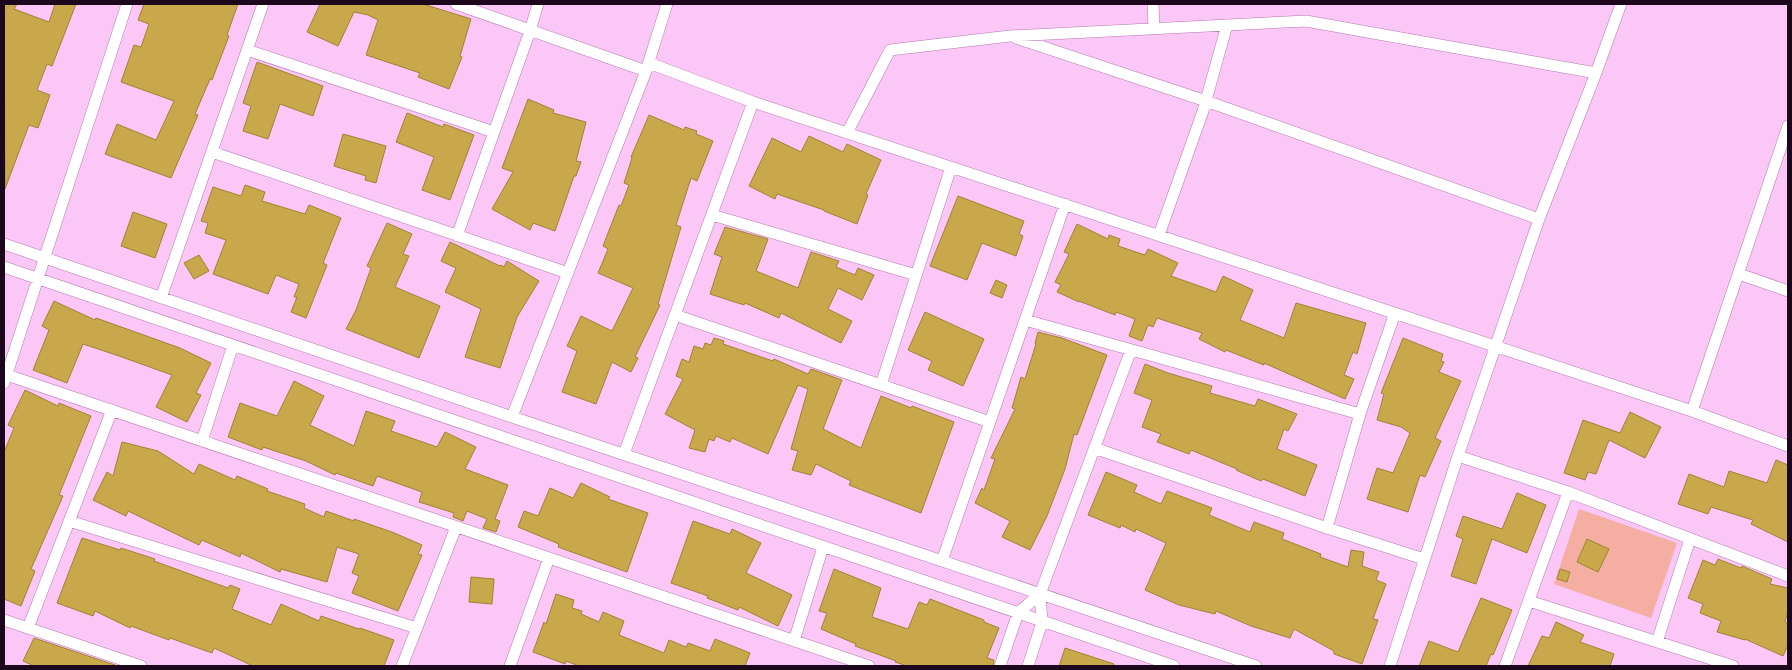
<svg xmlns="http://www.w3.org/2000/svg" width="1792" height="670" viewBox="0 0 1792 670" font-family="'Public Sans',sans-serif">
	<rect width="100%" height="100%" fill="#fac7f6"/>
	<!-- green -->
	<path fill="#f5aea2" d="M 1579,509 L 1677,543 L 1651,618 L 1554,584 Z"/>
	<!-- building -->
	<path fill="#c9a74b" stroke="#a08332" d="M 4,4 L 17,4 L 14,9 L 49,22 L 55,4 L 76,4 L 52,66 L 47,64 L 37,90 L 50,95 L 38,128 L 29,125 L 5,189 Z
		M 144,4 L 238,4 L 227,35 L 229,36 L 212,80 L 210,79 L 195,114 L 198,115 L 171,178 L 105,154 L 117,124 L 156,140 L 174,101 L 121,82 L 134,45 L 141,47 L 149,24 L 138,20 Z
		M 320,4 L 423,4 L 471,19 L 460,56 L 462,57 L 449,89 L 418,77 L 420,73 L 366,55 L 378,20 L 368,15 L 354,12 L 338,46 L 307,32 Z
		M 257,62 L 323,86 L 313,116 L 280,104 L 268,139 L 243,131 L 251,106 L 243,103 Z
		M 528,99 L 554,110 L 553,113 L 586,122 L 576,161 L 581,162 L 576,176 L 574,176 L 555,231 L 533,223 L 530,230 L 492,209 L 513,172 L 502,168 Z
		M 407,113 L 443,127 L 444,124 L 474,135 L 450,200 L 422,190 L 434,157 L 396,142 Z
		M 649,115 L 684,130 L 685,127 L 697,131 L 696,134 L 713,141 L 697,181 L 691,178 L 676,225 L 681,227 L 658,304 L 660,305 L 635,357 L 638,358 L 631,372 L 612,362 L 596,404 L 562,392 L 577,351 L 567,346 L 581,316 L 612,331 L 633,288 L 598,273 L 608,249 L 603,246 L 619,205 L 621,206 L 629,185 L 624,183 L 632,158 L 631,157 Z
		M 343,134 L 386,146 L 376,183 L 365,180 L 366,176 L 334,166 Z
		M 809,136 L 843,152 L 847,144 L 881,160 L 866,194 L 868,195 L 857,224 L 824,211 L 824,210 L 777,194 L 775,199 L 749,186 L 772,138 L 801,152 Z
		M 245,185 L 265,192 L 262,201 L 305,214 L 309,205 L 341,218 L 323,263 L 327,265 L 306,318 L 291,312 L 297,297 L 294,297 L 299,284 L 276,275 L 268,294 L 213,274 L 226,240 L 205,233 L 208,223 L 201,221 L 213,187 L 241,196 Z
		M 958,196 L 1024,221 L 1019,234 L 1023,236 L 1016,256 L 982,243 L 967,280 L 930,266 Z
		M 133,212 L 167,224 L 155,258 L 121,246 Z
		M 387,223 L 412,234 L 403,254 L 409,256 L 395,287 L 440,306 L 419,358 L 346,329 L 356,310 L 371,268 L 367,266 Z
		M 1077,224 L 1108,239 L 1109,235 L 1120,239 L 1118,246 L 1145,255 L 1148,249 L 1178,263 L 1171,276 L 1216,292 L 1223,276 L 1253,290 L 1240,320 L 1284,338 L 1296,303 L 1366,323 L 1357,354 L 1353,352 L 1344,375 L 1354,379 L 1345,399 L 1264,363 L 1264,365 L 1226,350 L 1225,352 L 1199,339 L 1202,333 L 1157,318 L 1153,327 L 1148,325 L 1142,341 L 1129,336 L 1135,319 L 1116,312 L 1115,315 L 1079,301 L 1079,302 L 1057,292 L 1061,285 L 1055,282 L 1069,254 L 1064,252 Z
		M 725,227 L 768,239 L 756,271 L 798,288 L 811,252 L 839,261 L 836,267 L 855,275 L 858,268 L 874,275 L 862,300 L 838,288 L 828,309 L 852,321 L 841,343 L 781,313 L 779,318 L 745,303 L 744,305 L 710,294 L 722,257 L 714,254 Z
		M 450,242 L 500,266 L 501,265 L 504,267 L 507,261 L 539,281 L 517,317 L 500,368 L 465,357 L 481,309 L 445,292 L 456,268 L 441,261 Z
		M 199,255 L 209,271 L 194,279 L 184,263 Z
		M 996,280 L 1007,285 L 1002,298 L 990,293 Z
		M 54,301 L 95,320 L 96,318 L 180,348 L 211,363 L 196,393 L 201,395 L 187,422 L 156,407 L 172,375 L 119,356 L 83,344 L 67,383 L 33,370 L 49,330 L 42,326 Z
		M 925,312 L 984,339 L 963,386 L 928,370 L 932,361 L 908,350 Z
		M 1038,332 L 1062,338 L 1107,355 L 1077,435 L 1074,434 L 1065,469 L 1047,516 L 1030,550 L 1002,537 L 1010,521 L 975,503 L 982,488 L 984,490 L 995,459 L 991,458 L 1015,409 L 1012,408 L 1021,377 L 1025,379 L 1036,344 L 1035,343 Z
		M 714,338 L 724,341 L 723,344 L 773,361 L 774,359 L 808,374 L 811,369 L 842,380 L 823,429 L 861,448 L 881,396 L 911,408 L 912,406 L 954,422 L 921,513 L 849,485 L 851,481 L 816,464 L 811,475 L 792,470 L 798,451 L 791,449 L 808,389 L 798,385 L 768,454 L 732,438 L 730,442 L 716,436 L 714,441 L 709,439 L 705,452 L 689,448 L 695,430 L 665,414 L 683,379 L 676,376 L 682,359 L 689,362 L 694,346 L 703,349 L 705,343 L 711,345 Z
		M 1403,338 L 1443,354 L 1441,361 L 1444,362 L 1439,372 L 1461,381 L 1435,438 L 1441,441 L 1425,477 L 1420,475 L 1408,512 L 1367,499 L 1377,468 L 1393,473 L 1410,433 L 1401,427 L 1377,420 L 1384,394 L 1381,393 Z
		M 1145,364 L 1168,373 L 1212,386 L 1210,393 L 1255,406 L 1258,399 L 1297,414 L 1288,431 L 1284,429 L 1277,449 L 1317,465 L 1305,496 L 1263,479 L 1261,481 L 1236,470 L 1237,469 L 1191,450 L 1189,454 L 1157,442 L 1161,434 L 1142,427 L 1152,400 L 1134,393 Z
		M 294,381 L 324,396 L 310,425 L 354,446 L 366,411 L 395,421 L 391,431 L 437,447 L 445,432 L 476,447 L 465,469 L 508,485 L 495,519 L 500,521 L 496,532 L 483,528 L 487,519 L 467,511 L 463,521 L 453,517 L 454,513 L 419,502 L 422,492 L 377,476 L 373,486 L 336,473 L 335,475 L 306,461 L 263,447 L 262,450 L 228,437 L 240,403 L 277,416 Z
		M 25,390 L 58,406 L 59,403 L 91,416 L 59,495 L 63,496 L 31,569 L 35,571 L 21,606 L 4,599 L 4,452 L 14,428 L 8,425 Z
		M 1630,412 L 1661,427 L 1645,458 L 1609,440 L 1596,474 L 1588,472 L 1585,480 L 1564,473 L 1583,420 L 1620,433 Z
		M 122,442 L 158,451 L 194,474 L 199,464 L 235,480 L 237,476 L 268,489 L 267,491 L 305,504 L 304,508 L 324,517 L 326,511 L 354,521 L 354,519 L 392,532 L 422,545 L 418,554 L 422,555 L 398,611 L 352,593 L 359,576 L 352,573 L 359,554 L 337,547 L 327,582 L 281,569 L 280,572 L 241,553 L 240,557 L 202,540 L 199,545 L 128,511 L 126,516 L 93,500 L 107,472 L 113,476 Z
		M 1776,460 L 1788,465 L 1788,542 L 1751,524 L 1753,520 L 1711,507 L 1708,514 L 1678,504 L 1689,474 L 1724,487 L 1729,471 L 1767,483 Z
		M 1106,472 L 1137,485 L 1134,492 L 1161,504 L 1167,491 L 1212,508 L 1209,515 L 1250,532 L 1254,522 L 1284,533 L 1282,539 L 1321,554 L 1320,557 L 1348,567 L 1351,550 L 1364,552 L 1362,566 L 1379,572 L 1376,580 L 1386,584 L 1373,619 L 1378,620 L 1362,664 L 1334,654 L 1334,651 L 1294,629 L 1290,638 L 1251,626 L 1216,611 L 1215,614 L 1179,605 L 1145,590 L 1166,543 L 1136,529 L 1135,532 L 1121,525 L 1120,528 L 1088,515 Z
		M 581,483 L 610,497 L 608,499 L 648,513 L 627,572 L 558,547 L 559,544 L 518,527 L 524,511 L 538,516 L 550,488 L 573,498 Z
		M 1517,493 L 1546,505 L 1527,553 L 1492,539 L 1476,584 L 1451,576 L 1463,539 L 1456,536 L 1463,516 L 1502,529 Z
		M 693,521 L 730,534 L 732,529 L 761,543 L 746,573 L 792,595 L 778,626 L 739,607 L 738,610 L 707,598 L 708,596 L 671,583 Z
		M 82,538 L 120,550 L 121,548 L 155,559 L 154,561 L 228,588 L 230,585 L 240,589 L 232,609 L 271,625 L 281,604 L 319,621 L 321,616 L 359,629 L 360,628 L 394,640 L 384,666 L 253,666 L 214,648 L 212,653 L 170,638 L 169,640 L 131,626 L 130,628 L 95,611 L 93,616 L 57,603 Z
		M 1587,539 L 1609,549 L 1598,572 L 1577,562 Z
		M 1718,559 L 1741,568 L 1742,566 L 1772,579 L 1770,584 L 1788,588 L 1788,611 L 1785,622 L 1788,624 L 1788,645 L 1783,656 L 1745,639 L 1745,640 L 1717,632 L 1721,621 L 1700,613 L 1703,604 L 1688,598 L 1703,560 L 1715,565 Z
		M 834,569 L 881,588 L 872,617 L 908,629 L 919,602 L 927,605 L 930,599 L 984,620 L 984,622 L 999,628 L 987,658 L 994,660 L 993,666 L 907,666 L 895,662 L 896,661 L 855,646 L 856,644 L 821,629 L 827,613 L 819,611 Z
		M 1560,569 L 1570,572 L 1567,582 L 1557,579 Z
		M 471,577 L 494,579 L 492,604 L 469,602 Z
		M 556,594 L 574,600 L 572,608 L 582,611 L 581,614 L 599,622 L 603,612 L 624,621 L 619,635 L 664,653 L 669,640 L 686,647 L 688,643 L 710,651 L 715,639 L 750,653 L 745,666 L 579,666 L 566,661 L 565,664 L 533,652 L 544,622 L 546,624 Z
		M 1481,598 L 1512,610 L 1493,655 L 1491,654 L 1486,666 L 1419,666 L 1429,641 L 1458,652 Z
		M 1556,622 L 1584,635 L 1580,642 L 1614,654 L 1610,666 L 1528,666 L 1542,636 L 1549,638 Z
		M 34,638 L 115,665 L 115,666 L 34,666 L 23,661 Z
		M 1065,648 L 1114,664 L 1114,666 L 1059,666 Z"/>
	<g fill="none" stroke-linecap="round" stroke-linejoin="round">
		<defs>
			<path id="minor" d="M 456,4 L 646,71
				M 1153,4 L 1154,29
				M 1016,38 L 1206,101 L 1539,219
				M 247,50 L 494,132
				M 649,63 L 753,102 L 1692,411 L 1788,446
				M 847,133 L 890,50 L 1010,36 L 1306,21 L 1596,73
				M 212,152 L 568,273
				M 712,215 L 916,275
				M 1159,235 L 1203,111 L 1227,25
				M 457,236 L 530,31 L 538,4
				M 4,244 L 512,417 L 1256,666
				M 4,267 L 1174,666
				M 1739,274 L 1788,291
				M 161,298 L 263,4
				M 675,315 L 990,422
				M 1025,320 L 1360,414
				M 4,374 L 869,666
				M 4,383 L 127,4
				M 881,385 L 951,167
				M 1692,411 L 1788,126
				M 512,417 L 646,71 L 667,4
				M 202,441 L 233,345
				M 1094,448 L 1327,528 L 1424,559
				M 624,454 L 753,102
				M 1458,456 L 1568,492 L 1788,576
				M 69,521 L 417,628
				M 1327,528 L 1360,414 L 1395,313
				M 942,561 L 1065,204
				M 1529,601 L 1733,666
				M 4,620 L 141,666
				M 28,628 L 112,410
				M 794,641 L 823,547
				M 1657,642 L 1690,539
				M 402,666 L 456,527
				M 510,666 L 549,558
				M 1000,666 L 1018,613 L 1040,594
				M 1028,666 L 1042,622 L 1040,594 L 1131,350
				M 1390,666 L 1458,456 L 1539,219 L 1596,73 L 1621,4
				M 1505,666 L 1568,492"/>
		</defs>
		<!-- minor casing -->
		<use href="#minor" stroke="#b479b0" stroke-width="12"/>
		<!-- minor -->
		<use href="#minor" stroke="#fff" stroke-width="11"/>
	</g>
	<!-- border -->
	<rect width="1792" height="670" fill="none" stroke="#1d071c" stroke-width="10"/>
</svg>
